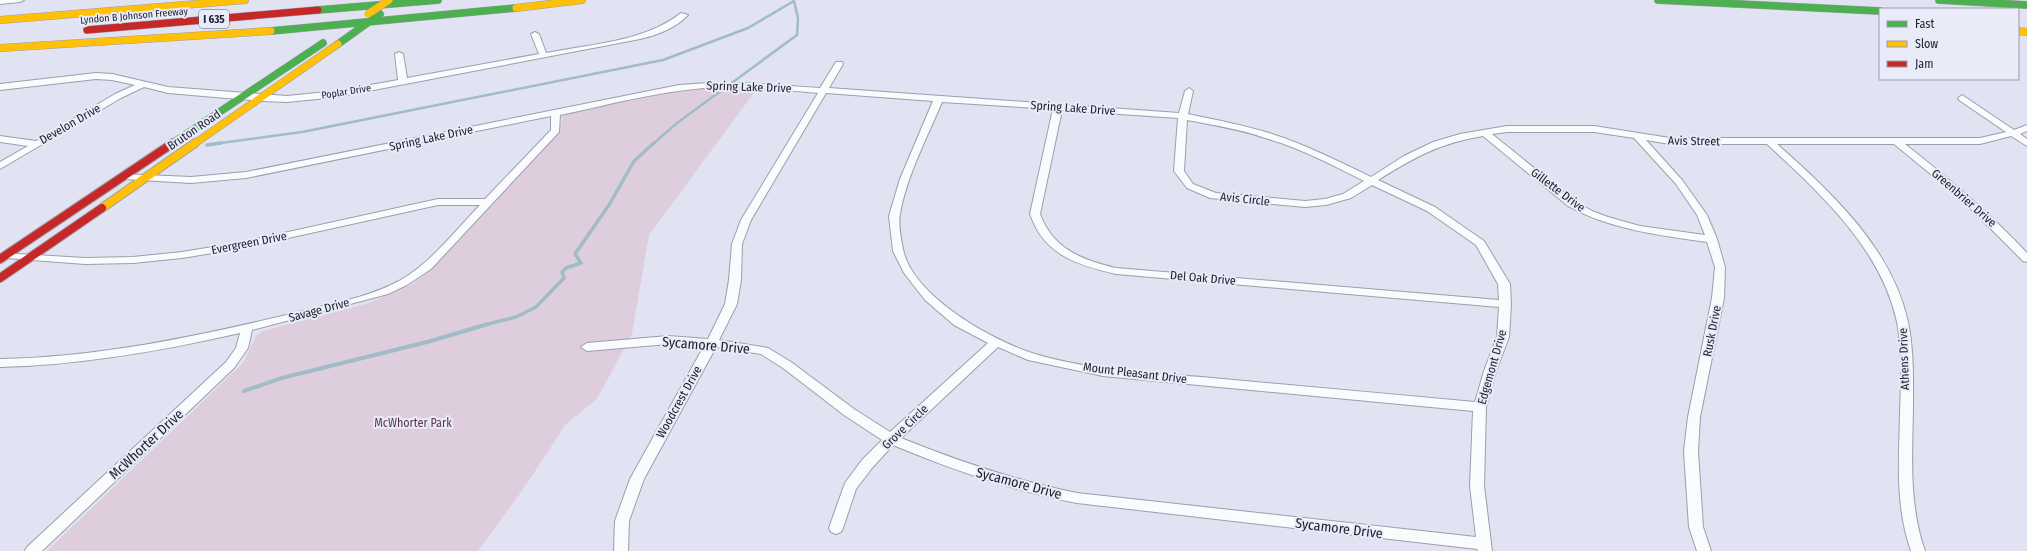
<svg xmlns="http://www.w3.org/2000/svg" width="2027" height="551" viewBox="0 0 2027 551" font-family="'Fira Sans Condensed',sans-serif">
	<rect width="100%" height="100%" fill="#e1e2f2"/>
	<!-- green -->
	<path fill="#decedd" d="M 740,88 L 756,90 L 649,235 L 632,334 L 597,399 L 566,424 L 524,488 L 478,551 L 47,551 L 243,363 L 256,336 L 263,331 L 369,303 L 411,285 L 432,269 L 547,146 L 559,131 L 563,116 L 569,113 L 669,93 L 697,89 Z"/>
	<g fill="none" stroke-linecap="round" stroke-linejoin="round">
		<!-- stream-far2 -->
		<path stroke="#a2bcc7" stroke-width="2.5" d="M 213,144 L 302,132 L 663,60 L 748,28 L 794,1
			M 653,144 L 677,123 L 797,35 L 798,18 L 794,1"/>
		<!-- stream-far1 -->
		<path stroke="#a2bcc7" stroke-width="3.5" d="M 207,145 L 221,143
			M 484,325 L 516,317 L 536,307 L 564,278 L 562,272 L 566,268 L 581,263 L 575,254 L 609,205 L 634,161 L 654,143"/>
		<!-- stream -->
		<path stroke="#a2bcc7" stroke-width="4" d="M 244,391 L 282,378 L 431,341 L 488,324"/>
		<defs>
			<path id="street" d="M 0,0 L 24,0 L 20,2 L 0,4 Z
				M 681,13 L 688,15 C 676,28 657,35 640,39 L 337,97 L 287,102 L 262,101 L 168,93 L 144,87 L 121,98 L 0,169 L 0,162 L 28,146 L 0,142 L 0,136 L 36,141 L 115,94 L 135,85 L 112,80 L 96,79 L 0,90 L 0,84 L 96,73 L 112,74 L 168,87 L 287,96 L 337,91 L 398,80 L 395,54 L 399,52 L 403,54 L 407,78 L 539,54 L 531,34 L 535,32 L 539,34 L 546,53 C 591,44 644,42 681,13 Z
				M 836,62 L 842,62 L 843,64 L 829,88 L 1179,113 L 1185,91 L 1189,88 L 1193,91 L 1188,114 C 1216,120 1244,125 1272,134 C 1306,145 1338,161 1371,177 L 1404,156 L 1433,142 L 1460,134 L 1507,126 L 1594,126 L 1670,138 L 1980,138 L 2006,132 L 1959,100 L 1958,98 L 1962,95 L 2014,130 L 2027,125 L 2027,131 L 2020,134 L 2027,139 L 2027,146 L 2011,136 L 1980,144 L 1905,144 C 1948,178 1990,213 2027,253 L 2027,262 L 2023,261 L 1961,199 L 1894,144 L 1777,144 C 1831,192 1892,248 1908,322 C 1914,351 1913,381 1913,410 C 1912,458 1909,506 1925,551 L 1911,551 C 1895,506 1899,460 1900,413 C 1901,383 1903,352 1897,322 C 1881,248 1820,193 1767,144 L 1670,144 L 1646,140 L 1682,180 L 1707,215 L 1717,239 L 1725,267 L 1724,298 L 1700,417 L 1698,451 L 1703,527 L 1711,551 L 1697,551 L 1689,527 L 1684,451 L 1688,417 L 1712,298 L 1715,267 L 1707,242 C 1659,235 1612,230 1568,206 L 1483,136 C 1440,143 1415,157 1378,180 L 1435,207 L 1484,241 L 1510,284 L 1511,304 L 1509,337 L 1496,371 L 1486,407 L 1484,486 L 1492,551 L 1478,551 L 1477,549 L 1077,503 C 1013,491 953,470 893,445 L 872,468 L 856,489 L 843,528 L 841,532 L 836,534 L 831,532 L 829,528 L 845,483 L 862,460 L 882,440 L 844,415 L 783,368 L 761,354 L 716,347 L 644,479 L 629,521 L 628,551 L 614,551 L 615,521 L 630,479 L 704,346 L 668,344 L 587,351 L 581,347 L 587,343 L 668,336 L 708,339 L 725,304 L 729,280 L 732,244 L 741,220 L 818,93 C 780,90 742,84 704,88 C 656,92 607,105 560,115 L 559,132 L 431,269 L 407,285 L 388,294 L 252,330 L 248,348 L 234,368 L 42,551 L 25,551 L 27,547 L 226,362 L 236,348 L 240,333 C 161,351 81,365 0,367 L 0,359 C 99,357 199,336 295,313 C 329,304 367,298 399,281 C 431,263 455,231 480,205 L 438,205 L 243,248 L 182,258 L 133,263 L 85,264 L 6,258 L 1,255 L 2,253 L 85,258 L 133,257 L 182,252 L 243,242 L 438,199 L 485,199 L 551,130 L 551,116 L 246,178 L 191,183 L 124,179 L 121,178 L 119,176 L 121,174 L 191,177 L 246,172 L 679,85 C 726,80 773,85 820,88 ZM 826,93 L 933,101 L 900,179 L 889,216 L 893,251 L 904,273 L 925,300 L 954,325 L 988,343 L 890,432 L 854,409 L 791,362 L 768,348 L 719,340 L 737,304 L 741,280 L 742,244 L 751,220 ZM 942,102 L 1053,109 L 1030,214 C 1044,255 1077,265 1116,274 L 1499,307 L 1497,337 L 1484,371 L 1475,402 C 1387,394 1300,386 1212,378 C 1153,373 1092,371 1035,354 C 993,341 912,296 903,249 C 901,239 898,224 900,214 C 907,175 927,138 942,102 ZM 1062,110 L 1178,118 L 1174,171 L 1187,188 L 1210,198 L 1305,207 L 1326,205 L 1351,198 L 1372,185 L 1427,211 L 1476,245 L 1498,284 L 1499,300 L 1116,268 C 1082,260 1053,249 1040,214 ZM 1187,120 C 1213,125 1240,129 1265,138 C 1300,148 1332,165 1364,181 L 1343,194 L 1325,199 L 1305,201 L 1216,193 L 1193,184 L 1184,171 ZM 1507,132 L 1594,132 L 1634,138 L 1676,184 L 1697,215 L 1705,235 L 1640,226 L 1608,217 L 1592,211 L 1576,202 L 1492,134 ZM 998,347 L 1028,360 L 1103,376 L 1473,411 L 1470,486 L 1476,537 L 1077,493 C 1016,481 958,461 901,438 Z"/>
			<path id="fast" d="M 1658,0 L 1880,11
				M 1939,0 L 2027,5
				M 318,10 L 438,0
				M 271,31 L 516,8
				M 338,44 L 380,14
				M 176,141 L 323,43"/>
			<path id="slow-far1" d="M 516,8 L 582,0
				M 0,20 L 245,0
				M 2018,31 L 2027,32
				M 0,48 L 271,31
				M 194,144 L 338,44"/>
			<path id="slow" d="M 102,208 L 195,143"/>
			<path id="jam-far1" d="M 87,30 L 318,10
				M 171,144 L 176,141"/>
			<path id="jam" d="M 0,259 L 173,143
				M 0,278 L 102,208"/>
		</defs>
		<!-- street casing -->
		<use href="#street" stroke="#9d9eab" stroke-width="2"/>
		<!-- fast casing -->
		<use href="#fast" stroke="#9d9eab" stroke-width="8"/>
		<!-- slow-far1 casing -->
		<use href="#slow-far1" stroke="#9d9eab" stroke-width="8"/>
		<!-- slow casing -->
		<use href="#slow" stroke="#9d9eab" stroke-width="10"/>
		<!-- jam-far1 casing -->
		<use href="#jam-far1" stroke="#9d9eab" stroke-width="8"/>
		<!-- jam casing -->
		<use href="#jam" stroke="#9d9eab" stroke-width="10"/>
		<!-- street -->
		<use href="#street" fill="#fafbfd" fill-rule="evenodd"/>
		<!-- fast -->
		<use href="#fast" stroke="#4caf50" stroke-width="7"/>
		<!-- slow-far1 -->
		<use href="#slow-far1" stroke="#ffc107" stroke-width="7"/>
		<!-- slow -->
		<use href="#slow" stroke="#ffc107" stroke-width="8"/>
		<!-- jam-far1 -->
		<use href="#jam-far1" stroke="#c62828" stroke-width="7"/>
		<!-- jam -->
		<use href="#jam" stroke="#c62828" stroke-width="8"/>
		<defs>
			<path id="slow-bridge" d="M 368,14 L 389,0"/>
		</defs>
		<!-- slow-bridge casing -->
		<use href="#slow-bridge" stroke="#9d9eab" stroke-width="8" stroke-linecap="butt"/>
		<!-- slow-bridge -->
		<use href="#slow-bridge" stroke="#ffc107" stroke-width="7"/>
	</g>
	<g text-anchor="middle" stroke-width="4" stroke-linejoin="round" paint-order="stroke">
		<!-- far-street labels -->
		<g font-size="10" fill="#222331" stroke="#e9ebf9">
			<text transform="translate(134 15) rotate(-5)" y="4">Lyndon B Johnson Freeway</text>
			<text transform="translate(346 91) rotate(-9)" y="4">Poplar Drive</text>
		</g>
		<!-- shield labels -->
		<rect fill="#e9ebf9" stroke="#5e5f6d" stroke-width="1" x="199" y="10" width="30" height="18" rx="3"/>
		<g font-size="11" font-weight="bold" fill="#222331">
			<text x="214" y="23">I 635</text>
		</g>
		<!-- street labels -->
		<g font-size="12" fill="#222331" stroke="#e9ebf9">
			<text transform="translate(749 87) rotate(2)" y="4">Spring Lake Drive</text>
			<text transform="translate(1073 108) rotate(4)" y="4">Spring Lake Drive</text>
			<text transform="translate(70 124) rotate(-30)" y="4">Develon Drive</text>
			<text transform="translate(194 130) rotate(-34)" y="4">Bruton Road</text>
			<text transform="translate(431 138) rotate(-12)" y="4">Spring Lake Drive</text>
			<text transform="translate(1694 141) rotate(1)" y="4">Avis Street</text>
			<text transform="translate(1558 190) rotate(37)" y="4">Gillette Drive</text>
			<text transform="translate(1964 198) rotate(41)" y="4">Greenbrier Drive</text>
			<text transform="translate(1245 199) rotate(6)" y="4">Avis Circle</text>
			<text transform="translate(249 243) rotate(-11)" y="4">Evergreen Drive</text>
			<text transform="translate(1203 278) rotate(5)" y="4">Del Oak Drive</text>
			<text transform="translate(319 310) rotate(-15)" y="4">Savage Drive</text>
			<text transform="translate(1712 331) rotate(-79)" y="4">Rusk Drive</text>
			<text transform="translate(1904 359) rotate(-92)" y="4">Athens Drive</text>
			<text transform="translate(1492 367) rotate(-74)" y="4">Edgemont Drive</text>
			<text transform="translate(1135 373) rotate(7)" y="4">Mount Pleasant Drive</text>
			<text transform="translate(679 402) rotate(-61)" y="4">Woodcrest Drive</text>
			<text transform="translate(905 427) rotate(-44)" y="4">Grove Circle</text>
		</g>
		<!-- park labels -->
		<g font-size="12" fill="#61344b" stroke="#e9ebf9">
			<text x="413" y="427">McWhorter Park</text>
		</g>
		<!-- near-street labels -->
		<g font-size="14" fill="#222331" stroke="#e9ebf9">
			<text transform="translate(706 345) rotate(5)" y="5">Sycamore Drive</text>
			<text transform="translate(146 444) rotate(-43)" y="5">McWhorter Drive</text>
			<text transform="translate(1019 483) rotate(15)" y="5">Sycamore Drive</text>
			<text transform="translate(1339 528) rotate(7)" y="5">Sycamore Drive</text>
		</g>
	</g>
	<!-- legend -->
	<rect x="1879" y="8" width="140" height="72" fill="#e9ebf9" stroke="#999ba9"/>
	<rect x="1887" y="21" width="20" height="6" fill="#4caf50" stroke="#999ba9"/>
	<text x="1915" y="28" font-size="12" fill="#222331">Fast</text>
	<rect x="1887" y="41" width="20" height="6" fill="#ffc107" stroke="#999ba9"/>
	<text x="1915" y="48" font-size="12" fill="#222331">Slow</text>
	<rect x="1887" y="61" width="20" height="6" fill="#c62828" stroke="#999ba9"/>
	<text x="1915" y="68" font-size="12" fill="#222331">Jam</text>
</svg>
